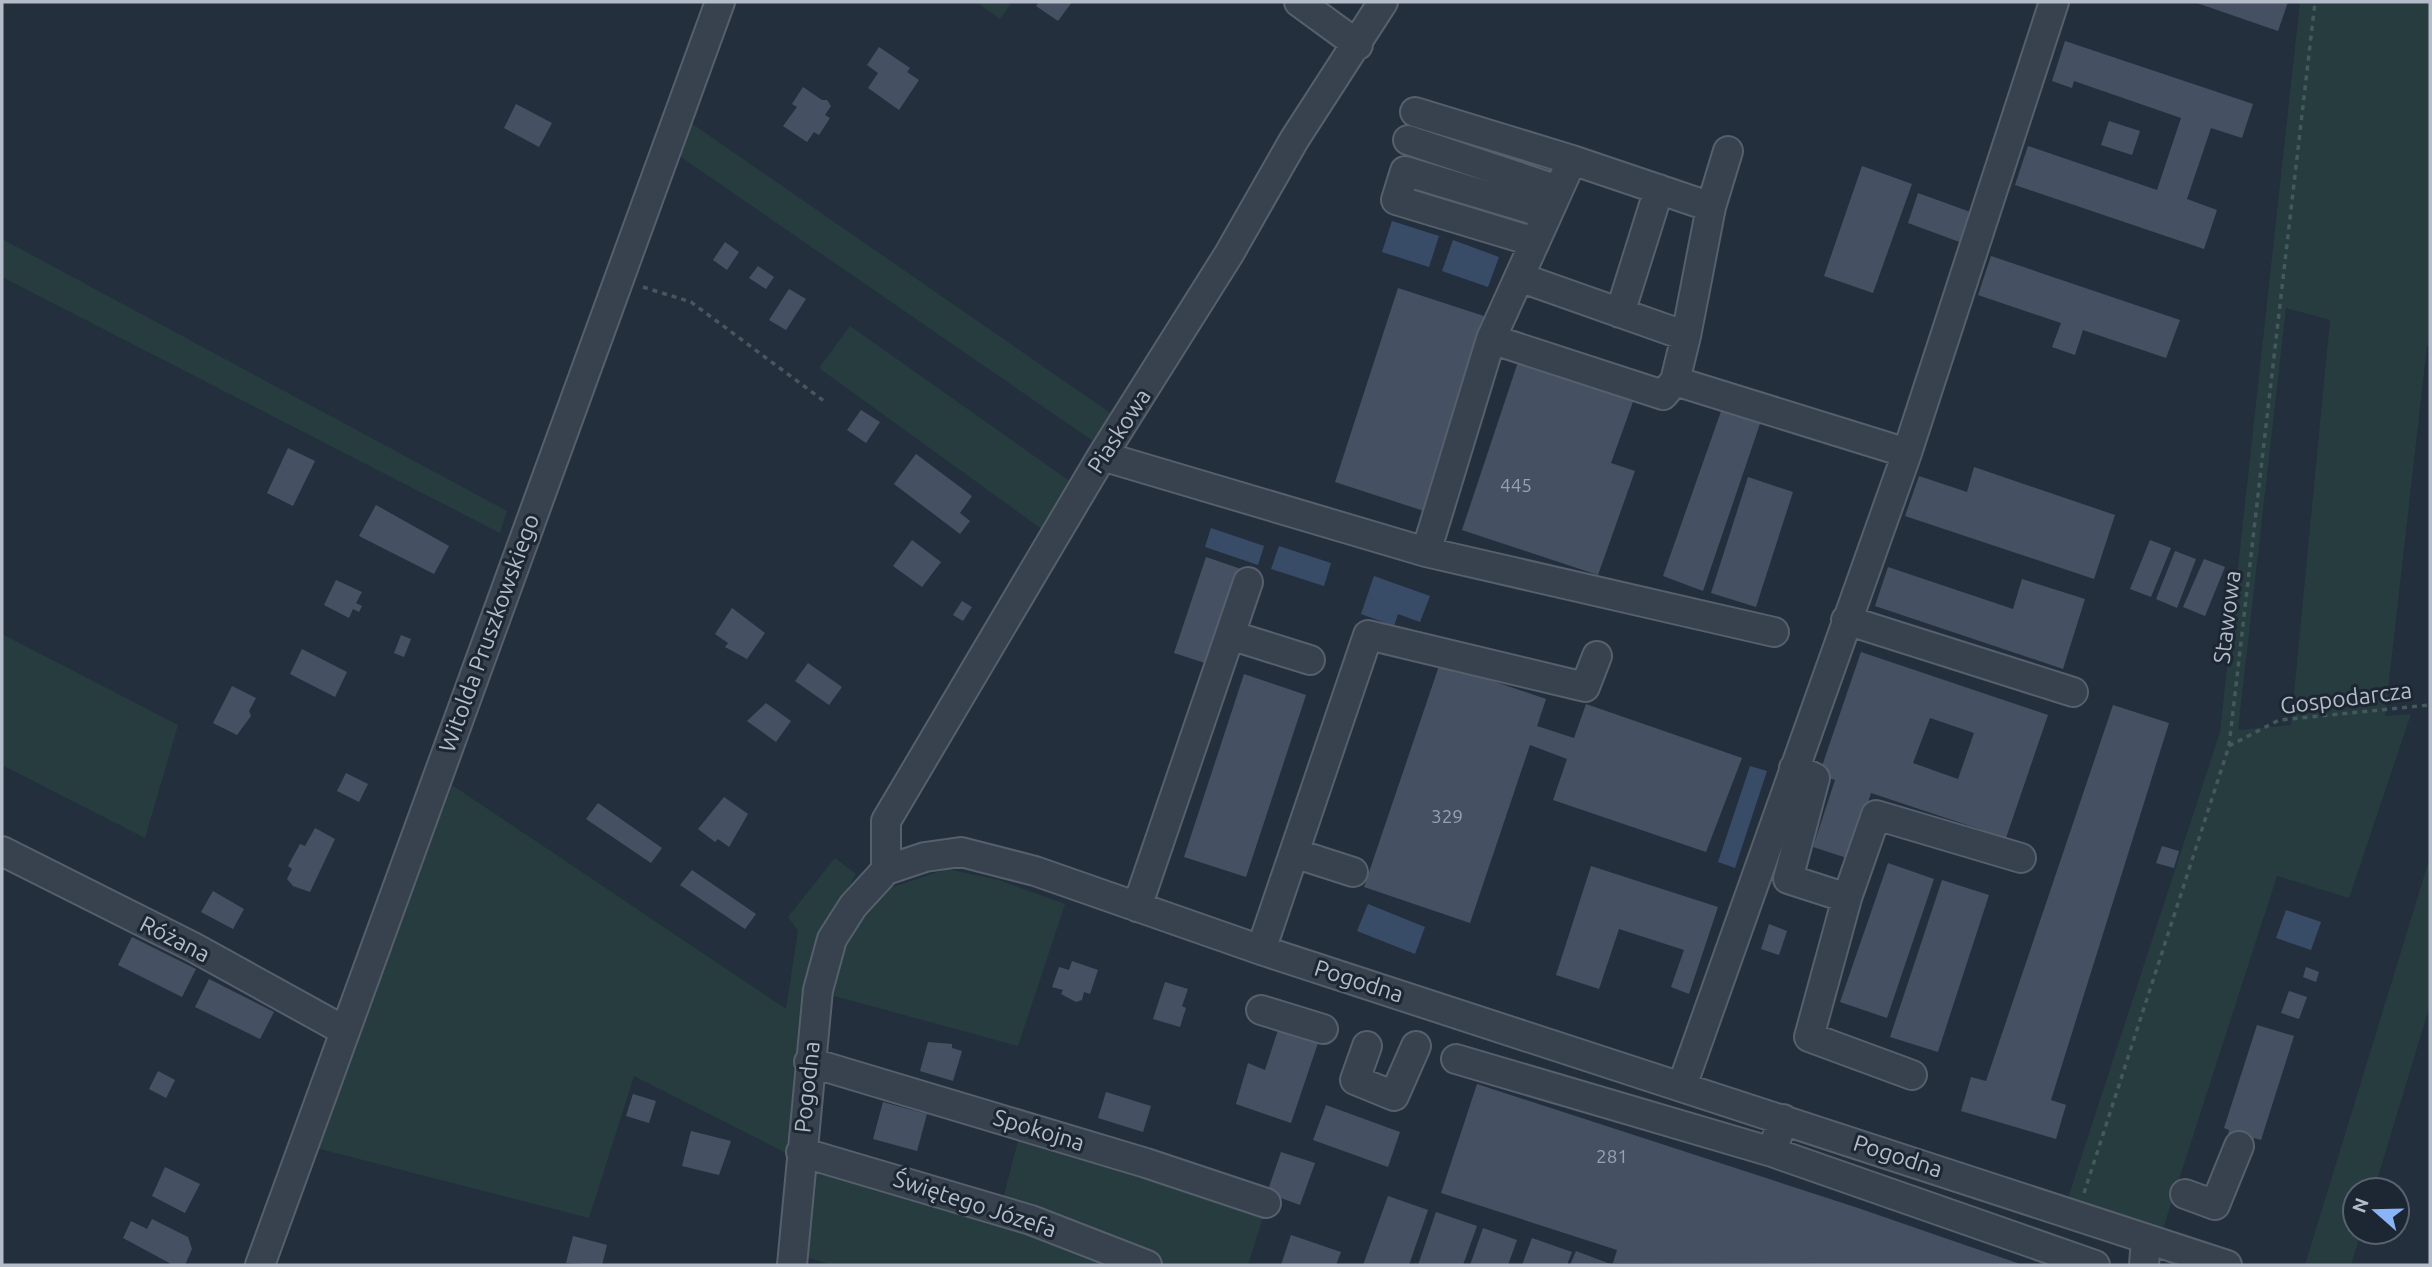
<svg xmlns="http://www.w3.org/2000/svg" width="2432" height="1267" viewBox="0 0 2432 1267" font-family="Ubuntu,sans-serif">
	<rect width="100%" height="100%" fill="#242f3e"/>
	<!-- green -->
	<path fill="#263c3f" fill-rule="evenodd" d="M 976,2 L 1012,2 L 1000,19 Z
		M 2300,2 L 2430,2 L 2430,346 L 2427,346 L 2385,716 L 2411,714 L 2349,898 L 2277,876 L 2162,1232 L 2067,1201 L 2220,732 ZM 2286,308 L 2330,320 L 2291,725 L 2238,730 Z
		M 691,123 L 1112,414 L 1093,441 L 678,155 Z
		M 2,239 L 507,511 L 500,533 L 2,277 Z
		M 850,326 L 1071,482 L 1043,530 L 819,368 Z
		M 2,634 L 178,725 L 145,838 L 2,765 Z
		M 452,785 L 786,1009 L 798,931 L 788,917 L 835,858 L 856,874 L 821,934 L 805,983 L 786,1153 L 634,1076 L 589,1218 L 316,1148 Z
		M 2430,857 L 2430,1005 L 2374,1190 L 2355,1190 L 2355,1232 L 2361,1232 L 2351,1265 L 2305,1265 Z
		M 947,869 L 999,880 L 1065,904 L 1018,1046 L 827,994 L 847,938 L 887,889 Z
		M 1021,1129 L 1264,1214 L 1248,1265 L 832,1265 L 805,1257 L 813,1166 L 997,1222 Z"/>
	<!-- water -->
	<path fill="#394c67" d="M 1392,221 L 1439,236 L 1429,267 L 1382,252 Z
		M 1453,240 L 1499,257 L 1488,287 L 1442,271 Z
		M 1211,528 L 1264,546 L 1258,565 L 1205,547 Z
		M 1279,546 L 1331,563 L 1324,586 L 1271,569 Z
		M 1374,576 L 1430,596 L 1420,622 L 1398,614 L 1394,626 L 1361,614 Z
		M 1750,766 L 1767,771 L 1735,868 L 1718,862 Z
		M 1368,904 L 1425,927 L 1415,954 L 1357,931 Z
		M 2286,910 L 2321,922 L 2311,950 L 2276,938 Z"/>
	<!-- building -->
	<path fill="#455162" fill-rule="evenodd" d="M 1039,2 L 1072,2 L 1058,21 L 1036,6 Z
		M 2194,2 L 2288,2 L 2278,31 Z
		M 2065,41 L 2253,104 L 2242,138 L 2211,128 L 2187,199 L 2217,210 L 2204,249 L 2015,185 L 2028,146 L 2157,190 L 2181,118 L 2074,81 L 2072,88 L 2052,81 Z
		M 879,47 L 910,68 L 907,72 L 919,80 L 899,110 L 868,88 L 878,73 L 867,65 Z
		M 803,87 L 822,100 L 827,100 L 831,106 L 825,115 L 830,118 L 819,135 L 814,132 L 807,142 L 783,126 L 797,107 L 792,104 Z
		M 516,104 L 552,123 L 539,147 L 504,128 Z
		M 2109,121 L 2140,131 L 2132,155 L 2101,145 Z
		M 1862,166 L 1912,184 L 1873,293 L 1824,276 Z
		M 1918,193 L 1976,214 L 1965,244 L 1908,223 Z
		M 725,242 L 739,252 L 727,270 L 713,260 Z
		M 1991,256 L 2180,320 L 2166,358 L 2083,330 L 2075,355 L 2052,347 L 2061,323 L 1978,295 Z
		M 758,266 L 774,277 L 766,289 L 749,278 Z
		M 1398,288 L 1487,317 L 1424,511 L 1335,482 Z
		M 789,289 L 806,299 L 786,330 L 769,320 Z
		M 1519,359 L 1634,399 L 1611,463 L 1635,471 L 1598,575 L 1462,530 Z
		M 1725,400 L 1763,415 L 1703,591 L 1663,576 Z
		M 861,410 L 880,422 L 866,443 L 847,430 Z
		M 288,448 L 315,461 L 293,506 L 267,493 Z
		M 916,454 L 972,496 L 960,513 L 970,521 L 960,534 L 894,484 Z
		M 1974,467 L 2115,515 L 2094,579 L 1905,516 L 1919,476 L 1967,492 Z
		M 1748,477 L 1793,492 L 1756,607 L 1711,593 Z
		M 376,505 L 449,546 L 434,574 L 359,536 Z
		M 912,540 L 941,562 L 922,587 L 893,566 Z
		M 2150,540 L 2171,548 L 2151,597 L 2130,589 Z
		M 2175,551 L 2196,559 L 2177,608 L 2156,599 Z
		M 1206,557 L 1244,570 L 1211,665 L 1174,653 Z
		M 2204,559 L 2225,567 L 2205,616 L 2183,607 Z
		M 1888,567 L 2013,609 L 2022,579 L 2085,599 L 2063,669 L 1875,606 Z
		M 336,580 L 362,592 L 356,603 L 362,606 L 359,612 L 353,609 L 349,618 L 324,605 Z
		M 962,601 L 972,607 L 963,621 L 953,615 Z
		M 732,608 L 765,633 L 747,659 L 725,647 L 728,643 L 715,634 Z
		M 401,635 L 411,639 L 404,657 L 394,653 Z
		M 302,649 L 347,672 L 335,697 L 290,674 Z
		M 1861,652 L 2048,715 L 2006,838 L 1871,793 L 1850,859 L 1813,847 L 1835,780 L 1819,775 ZM 1930,718 L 1974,733 L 1958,779 L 1913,763 Z
		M 808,663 L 842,687 L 829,705 L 795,681 Z
		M 1440,663 L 1546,699 L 1537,726 L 1574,738 L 1586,704 L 1742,758 L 1706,852 L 1553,800 L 1567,759 L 1530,745 L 1470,923 L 1364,887 Z
		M 1244,674 L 1306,695 L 1246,877 L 1184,857 Z
		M 232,686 L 256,698 L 249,711 L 251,716 L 237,735 L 213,723 Z
		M 766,703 L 791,721 L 776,742 L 747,721 Z
		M 2113,705 L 2169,723 L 2051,1100 L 2066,1105 L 2056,1139 L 1961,1111 L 1971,1077 L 1986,1081 Z
		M 346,773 L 368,784 L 359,802 L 337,791 Z
		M 724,797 L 748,814 L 729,847 L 718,839 L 715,842 L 698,829 Z
		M 598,803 L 662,848 L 651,863 L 586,819 Z
		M 315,828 L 335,839 L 310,892 L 293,886 L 287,879 L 292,869 L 288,866 L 300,844 L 305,846 Z
		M 2162,846 L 2179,851 L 2174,868 L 2156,863 Z
		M 1888,863 L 1934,879 L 1887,1018 L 1840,1002 Z
		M 1591,866 L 1718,907 L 1689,994 L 1671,987 L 1684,950 L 1619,929 L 1599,989 L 1556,975 Z
		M 692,870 L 756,914 L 745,929 L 680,885 Z
		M 1942,880 L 1989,895 L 1938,1052 L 1890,1037 Z
		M 213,891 L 244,909 L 233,929 L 201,912 Z
		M 1769,924 L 1787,931 L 1779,955 L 1761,949 Z
		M 132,937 L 196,969 L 182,997 L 118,965 Z
		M 1072,961 L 1098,970 L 1090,994 L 1084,992 L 1082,1000 L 1076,1002 L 1061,994 L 1063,990 L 1052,987 L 1059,967 L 1069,970 Z
		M 2306,967 L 2319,972 L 2316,982 L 2303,977 Z
		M 209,979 L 274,1012 L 260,1039 L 195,1007 Z
		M 1165,982 L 1188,989 L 1182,1006 L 1186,1008 L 1180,1027 L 1153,1019 Z
		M 2289,991 L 2307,997 L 2299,1019 L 2281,1013 Z
		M 2257,1025 L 2294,1036 L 2261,1140 L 2254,1138 L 2253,1143 L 2228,1135 L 2229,1130 L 2224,1128 Z
		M 1278,1030 L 1318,1043 L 1291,1123 L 1236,1104 L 1248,1063 L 1265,1070 Z
		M 928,1042 L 952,1044 L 952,1048 L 962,1051 L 953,1081 L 920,1071 Z
		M 158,1071 L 175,1080 L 166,1098 L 149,1089 Z
		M 1477,1084 L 1855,1207 L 2023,1265 L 1613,1263 L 1617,1250 L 1441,1193 Z
		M 1106,1092 L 1151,1106 L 1143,1132 L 1098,1118 Z
		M 633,1094 L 656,1101 L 649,1123 L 626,1116 Z
		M 883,1102 L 927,1114 L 917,1151 L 873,1139 Z
		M 1326,1105 L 1400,1132 L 1388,1167 L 1313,1140 Z
		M 691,1131 L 731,1141 L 719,1175 L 682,1166 Z
		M 1281,1152 L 1315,1163 L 1300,1205 L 1267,1193 Z
		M 165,1167 L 200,1184 L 185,1213 L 152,1196 Z
		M 1388,1196 L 1428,1210 L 1409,1265 L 1363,1265 Z
		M 1436,1212 L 1477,1226 L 1463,1265 L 1418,1265 Z
		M 152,1219 L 188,1237 L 192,1249 L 185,1265 L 173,1265 L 123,1238 L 131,1221 L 147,1229 Z
		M 1483,1228 L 1517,1240 L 1508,1265 L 1470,1265 Z
		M 1291,1235 L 1341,1252 L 1336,1265 L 1281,1265 Z
		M 573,1236 L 607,1245 L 602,1265 L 566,1263 Z
		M 1532,1238 L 1572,1252 L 1567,1265 L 1522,1265 Z
		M 1576,1251 L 1613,1265 L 1570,1265 Z"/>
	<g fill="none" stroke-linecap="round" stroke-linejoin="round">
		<defs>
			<path id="minor" d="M 1299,2 L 1358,45
				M 1415,112 L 1572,160
				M 1408,140 L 1558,190
				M 1728,151 L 1711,207 L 1572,160 L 1491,339 L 1426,552 L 1774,632
				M 1535,242 L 1396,200 L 1405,171 L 1547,214
				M 1519,277 L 1686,336 L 1675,381
				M 1620,313 L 1659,189
				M 1686,336 L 1711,207
				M 1491,339 L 1663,395 L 1675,381 L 1907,453
				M 1102,456 L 1426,552
				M 1846,620 L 2073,692
				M 1230,635 L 1310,660
				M 1794,768 L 1815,778 L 1788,879 L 1847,898 L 1876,815 L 2021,858
				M 2,851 L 193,947 L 345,1031
				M 1294,853 L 1353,872
				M 886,870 L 886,821 L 1102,456 L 1229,254 L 1294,140 L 1383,2
				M 1847,898 L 1809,1037 L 1912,1075
				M 1137,907 L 1248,582
				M 1261,950 L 1368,635 L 1585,687 L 1597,656
				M 1261,1010 L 1323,1029
				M 1367,1046 L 1355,1080 L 1394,1096 L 1416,1046
				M 1456,1059 L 1772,1152 L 1783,1119
				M 809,1062 L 1146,1163 L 1266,1203
				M 1682,1086 L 1907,453 L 2054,2
				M 801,1152 L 1031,1220 L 1147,1265
				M 1772,1152 L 2095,1265
				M 2185,1194 L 2215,1205 L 2239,1146
				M 260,1265 L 720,2
				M 792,1265 L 818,990 L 832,939 L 853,906 L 886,870 L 925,857 L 961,852 L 1035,871 L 1261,950 L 2227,1265
				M 2144,1265 L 2146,1239"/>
		</defs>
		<!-- minor casing -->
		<use href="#minor" stroke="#565f6c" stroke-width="32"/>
		<!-- path -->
		<path stroke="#44595c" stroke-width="3.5" stroke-dasharray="5 5" stroke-linecap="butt" d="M 643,287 L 691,302 L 824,401
			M 2229,746 L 2279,720 L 2430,705
			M 2084,1193 L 2229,746 L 2315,2"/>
		<!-- minor -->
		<use href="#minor" stroke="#38414e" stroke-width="28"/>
	</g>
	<g text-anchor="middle" stroke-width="6" stroke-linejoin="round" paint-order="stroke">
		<!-- number labels -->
		<g font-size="19" fill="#98a1af">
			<text x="1516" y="492">445</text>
			<text x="1447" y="823">329</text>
			<text x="1612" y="1163">281</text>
		</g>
		<!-- street labels -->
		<g font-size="23" fill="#b4bcc9" stroke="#1d2633">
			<text transform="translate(1119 431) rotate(-57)" y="8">Piaskowa</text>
			<text transform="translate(2227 617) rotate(-83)" y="8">Stawowa</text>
			<text transform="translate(489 633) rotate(-70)" y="8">Witolda Pruszkowskiego</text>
			<text transform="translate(2346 698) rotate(-7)" y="8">Gospodarcza</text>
			<text transform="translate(175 939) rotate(27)" y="8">Różana</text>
			<text transform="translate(1359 981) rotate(18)" y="8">Pogodna</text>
			<text transform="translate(807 1087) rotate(-84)" y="8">Pogodna</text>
			<text transform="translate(1039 1130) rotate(17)" y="8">Spokojna</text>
			<text transform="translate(1898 1156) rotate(18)" y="8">Pogodna</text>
			<text transform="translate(975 1204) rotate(18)" y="8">Świętego Józefa</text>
		</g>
	</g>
	<!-- border -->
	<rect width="2432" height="1267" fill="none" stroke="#b4bcc9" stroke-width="7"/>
	<!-- north arrow -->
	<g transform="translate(2376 1211) rotate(290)"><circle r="33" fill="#1d2633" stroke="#59626f" stroke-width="2"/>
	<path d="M0-5L12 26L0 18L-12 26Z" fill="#8ab4f8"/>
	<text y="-10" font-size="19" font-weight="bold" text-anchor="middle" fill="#b4bcc9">N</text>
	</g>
</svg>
